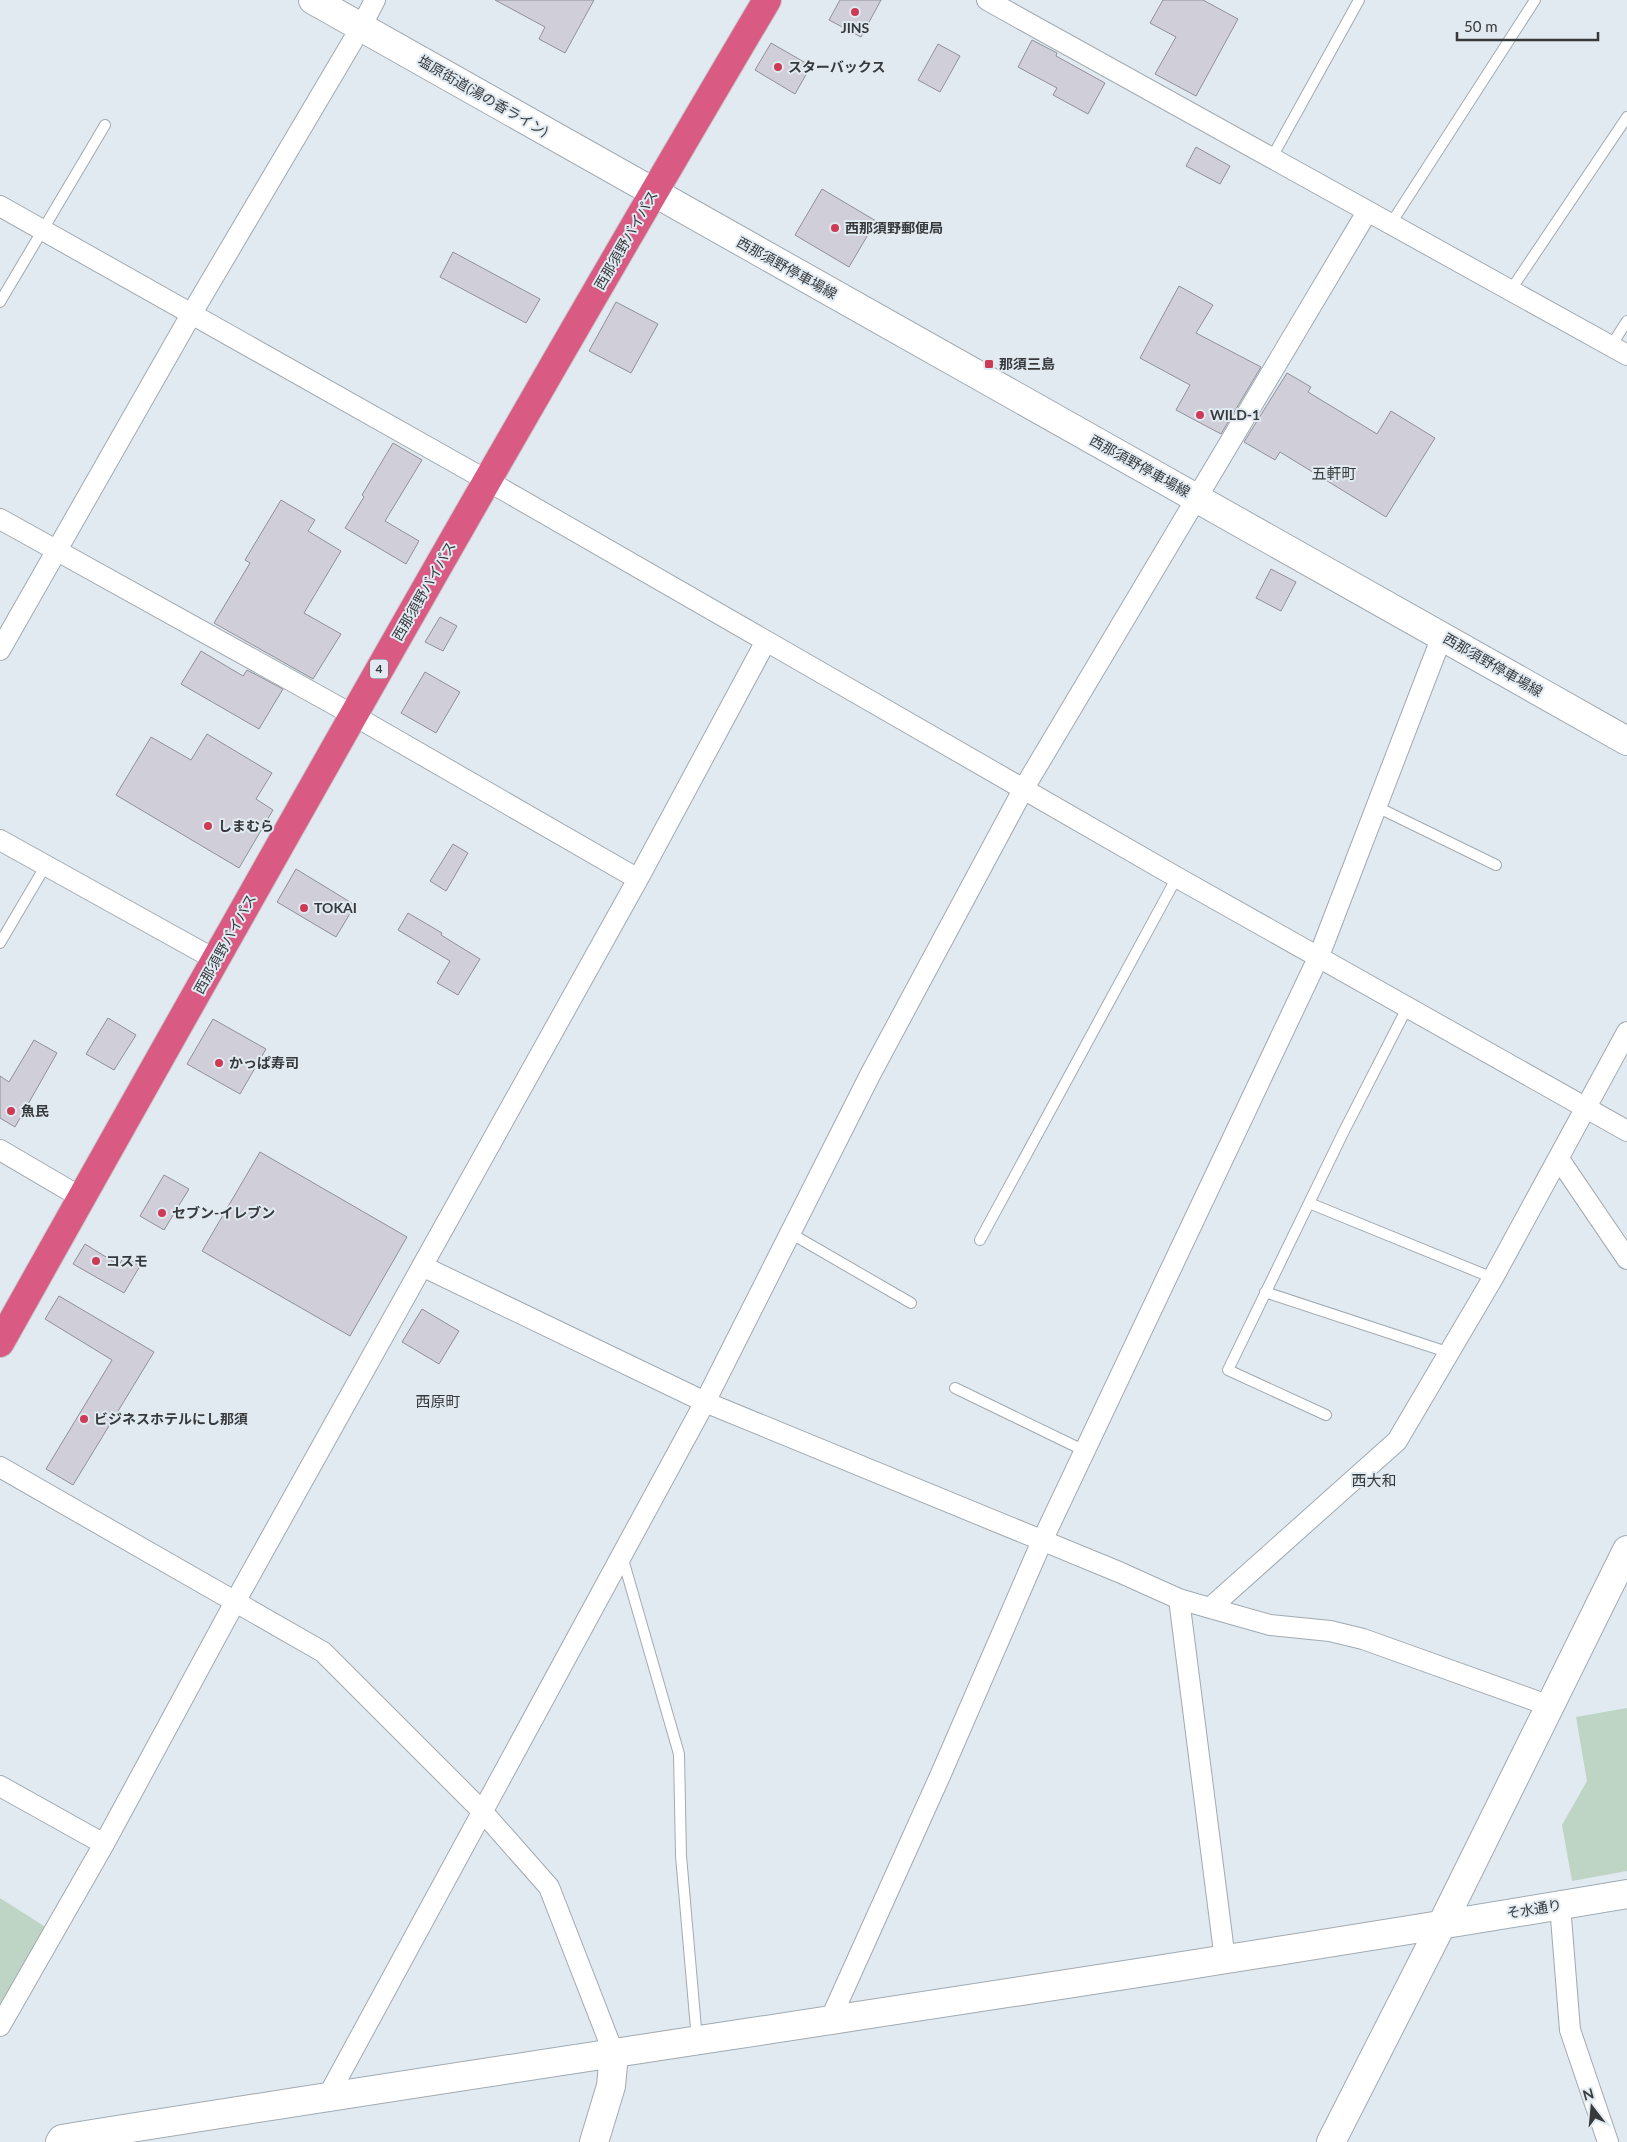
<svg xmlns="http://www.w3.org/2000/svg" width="1627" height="2142" viewBox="0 0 1627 2142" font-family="Lato,'Noto Sans JP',sans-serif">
	<rect width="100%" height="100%" fill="#e1eaf1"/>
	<!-- green -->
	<path fill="#bed5c6" d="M 1627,1708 L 1627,1871 L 1572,1881 L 1562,1825 L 1587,1781 L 1576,1717 Z
		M 0,1898 L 47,1928 L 0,2010 Z"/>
	<!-- building -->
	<path fill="#d0ced8" stroke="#919099" d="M 495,0 L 594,0 L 565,53 L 539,39 L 545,27 Z
		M 840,0 L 881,0 L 861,37 L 829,20 Z
		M 1163,0 L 1203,0 L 1238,19 L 1196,96 L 1155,74 L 1176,37 L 1150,23 Z
		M 1032,40 L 1057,53 L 1056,56 L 1105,83 L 1088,114 L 1053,95 L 1057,88 L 1018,67 Z
		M 771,43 L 811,66 L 795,94 L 755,70 Z
		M 938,44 L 960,56 L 940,92 L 918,80 Z
		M 1196,147 L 1230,166 L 1220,184 L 1186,166 Z
		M 822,189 L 876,221 L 849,267 L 795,235 Z
		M 453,252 L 540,299 L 526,323 L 440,277 Z
		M 1179,286 L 1213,305 L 1196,333 L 1261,367 L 1221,434 L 1176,410 L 1190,385 L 1140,358 Z
		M 616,302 L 658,324 L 631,373 L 589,351 Z
		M 1287,373 L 1311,387 L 1308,392 L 1377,434 L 1391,411 L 1435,438 L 1386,517 L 1280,452 L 1275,460 L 1244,442 Z
		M 393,443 L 422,460 L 385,521 L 419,541 L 406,564 L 345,528 L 364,497 L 362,495 Z
		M 281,500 L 315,520 L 308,531 L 341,551 L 304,613 L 341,634 L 313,679 L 214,623 L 250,563 L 245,560 Z
		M 1271,569 L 1296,582 L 1281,611 L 1256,598 Z
		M 440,617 L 457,626 L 443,651 L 425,642 Z
		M 201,651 L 243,676 L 247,670 L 283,689 L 259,729 L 181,684 Z
		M 425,672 L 460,692 L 436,733 L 401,713 Z
		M 207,734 L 272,773 L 256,799 L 273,810 L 239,868 L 116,795 L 151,737 L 191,760 Z
		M 453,844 L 468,853 L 446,891 L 430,881 Z
		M 296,869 L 355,905 L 336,937 L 277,902 Z
		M 408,913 L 442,933 L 441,935 L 480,959 L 458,995 L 437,983 L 450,961 L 398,930 Z
		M 108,1018 L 136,1035 L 114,1070 L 86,1054 Z
		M 213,1019 L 266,1049 L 240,1094 L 187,1064 Z
		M 34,1040 L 57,1053 L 15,1127 L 0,1118 L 0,1076 L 9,1082 Z
		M 260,1152 L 407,1237 L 350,1336 L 202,1251 Z
		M 164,1175 L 189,1189 L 164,1230 L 140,1216 Z
		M 85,1244 L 119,1265 L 124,1256 L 140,1266 L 124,1293 L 73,1264 Z
		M 59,1296 L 154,1352 L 73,1485 L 46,1469 L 112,1360 L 45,1319 Z
		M 422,1309 L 459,1331 L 439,1364 L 402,1342 Z"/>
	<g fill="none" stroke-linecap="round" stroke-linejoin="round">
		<defs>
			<path id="lane" d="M 1271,159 L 1359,0
				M 1390,225 L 1535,0
				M 1510,291 L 1627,117
				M 0,302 L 105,125
				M 1611,346 L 1627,321
				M 1377,807 L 1496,865
				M 0,943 L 46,865
				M 1309,1203 L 1493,1278
				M 790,1233 L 911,1303
				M 980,1240 L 1177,877
				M 1265,1292 L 1450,1353
				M 955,1388 L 1085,1451
				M 1326,1415 L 1228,1370 L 1343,1133 L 1408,1006
				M 622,1556 L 679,1754 L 681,1856 L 697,2040"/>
			<path id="street" d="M 987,0 L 1627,355
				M 0,206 L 488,481 L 1178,878 L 1627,1131
				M 0,519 L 353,715 L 638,879
				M 0,650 L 192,313 L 361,27 L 375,0
				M 0,840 L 216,960
				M 0,1150 L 82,1198
				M 1559,1159 L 1627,1259
				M 422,1266 L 705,1402 L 1119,1572 L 1179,1599 L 1210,1608 L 1397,1441 L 1493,1278 L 1627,1032
				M 0,1467 L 323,1652 L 482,1811 L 549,1887 L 614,2054
				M 1179,1599 L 1225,1960
				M 1210,1608 L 1270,1625 L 1330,1631 L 1363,1639 L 1550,1706
				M 0,1786 L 104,1844
				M 1560,1905 L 1570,2030 L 1608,2142
				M 830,2020 L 940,1776 L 1042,1541 L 1319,956 L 1442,636
				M 0,2026 L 104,1844 L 235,1602 L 638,879 L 766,641
				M 328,2096 L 705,1402 L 870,1075 L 1024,788 L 1367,212"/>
			<path id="secondary" d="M 313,0 L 1627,741
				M 60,2142 L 62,2139 C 583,2055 1106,1982 1627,1894
				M 594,2142 L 611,2086 L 614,2054
				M 1331,2142 L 1442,1924 L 1627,1550"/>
			<path id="highway" d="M 0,1343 C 252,894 504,444 767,0"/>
		</defs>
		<!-- lane casing -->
		<use href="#lane" stroke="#a1aab1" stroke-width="12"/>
		<!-- street casing -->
		<use href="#street" stroke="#a1aab1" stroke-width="22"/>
		<!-- secondary casing -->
		<use href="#secondary" stroke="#a1aab1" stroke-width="30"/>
		<!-- highway casing -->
		<use href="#highway" stroke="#c7c8c9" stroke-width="30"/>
		<!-- lane -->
		<use href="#lane" stroke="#fff" stroke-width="10"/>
		<!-- street -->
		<use href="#street" stroke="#fff" stroke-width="20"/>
		<!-- secondary -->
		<use href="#secondary" stroke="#fff" stroke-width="28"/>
		<!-- highway -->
		<use href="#highway" stroke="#d95b84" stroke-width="28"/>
	</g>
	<!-- markers -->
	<g fill="#cb3b56" stroke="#e1eaf1" stroke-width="2">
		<circle cx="855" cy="12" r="5"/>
		<circle cx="778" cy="67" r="5"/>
		<circle cx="835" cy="228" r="5"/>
		<rect x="984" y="359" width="10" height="10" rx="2.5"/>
		<circle cx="1200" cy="415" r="5"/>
		<circle cx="208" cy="826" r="5"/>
		<circle cx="304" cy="908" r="5"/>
		<circle cx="219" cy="1063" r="5"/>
		<circle cx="11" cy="1111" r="5"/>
		<circle cx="162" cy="1213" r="5"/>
		<circle cx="96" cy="1261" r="5"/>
		<circle cx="84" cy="1419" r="5"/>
	</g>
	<g text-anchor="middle" stroke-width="4" stroke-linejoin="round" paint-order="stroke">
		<!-- shield labels -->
		<rect fill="#e1eaf1" stroke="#6a6f73" stroke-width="1" x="370" y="659.5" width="18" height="19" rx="4"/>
		<g font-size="12" font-weight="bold" fill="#373a3d">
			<text x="379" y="673">4</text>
		</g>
		<!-- poi labels -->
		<g font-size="14" font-weight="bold" fill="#373a3d" stroke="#e1eaf1" text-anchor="start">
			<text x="855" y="33" text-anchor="middle">JINS</text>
			<text x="788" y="72">スターバックス</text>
			<text x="845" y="233">西那須野郵便局</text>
			<text x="999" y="369">那須三島</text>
			<text x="1210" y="420">WILD-1</text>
			<text x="218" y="831">しまむら</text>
			<text x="314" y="913">TOKAI</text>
			<text x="229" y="1068">かっぱ寿司</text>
			<text x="21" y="1116">魚民</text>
			<text x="172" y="1218">セブン-イレブン</text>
			<text x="106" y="1266">コスモ</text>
			<text x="94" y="1424">ビジネスホテルにし那須</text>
		</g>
		<!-- street labels -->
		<g font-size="14" fill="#373a3d" stroke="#e1eaf1">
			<text transform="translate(483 96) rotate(30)" y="5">塩原街道(湯の香ライン)</text>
			<text transform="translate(626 240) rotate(-60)" y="5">西那須野バイパス</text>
			<text transform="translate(787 268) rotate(29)" y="5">西那須野停車場線</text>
			<text transform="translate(1140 466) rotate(29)" y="5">西那須野停車場線</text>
			<text transform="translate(424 591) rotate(-60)" y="5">西那須野バイパス</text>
			<text transform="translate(1493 665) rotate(30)" y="5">西那須野停車場線</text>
			<text transform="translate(225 944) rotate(-61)" y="5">西那須野バイパス</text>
			<text transform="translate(1534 1909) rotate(-9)" y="5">そ水通り</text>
		</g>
		<!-- neighbourhood labels -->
		<g font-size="15" fill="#373a3d" stroke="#e1eaf1">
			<text x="1334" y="479">五軒町</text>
			<text x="438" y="1407">西原町</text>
			<text x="1374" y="1486">西大和</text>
		</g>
	</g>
	<!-- north arrow -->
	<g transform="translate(1592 2107) rotate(344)" stroke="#e1eaf1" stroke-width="4" paint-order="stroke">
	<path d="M0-4L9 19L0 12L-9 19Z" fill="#373a3d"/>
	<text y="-8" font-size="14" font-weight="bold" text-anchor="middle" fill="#373a3d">N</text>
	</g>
	<!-- scale -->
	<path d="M1457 32v8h141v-8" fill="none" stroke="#373a3d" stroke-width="2.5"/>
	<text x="1464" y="32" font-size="15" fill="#373a3d" stroke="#e1eaf1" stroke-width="4" paint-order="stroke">50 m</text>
</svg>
